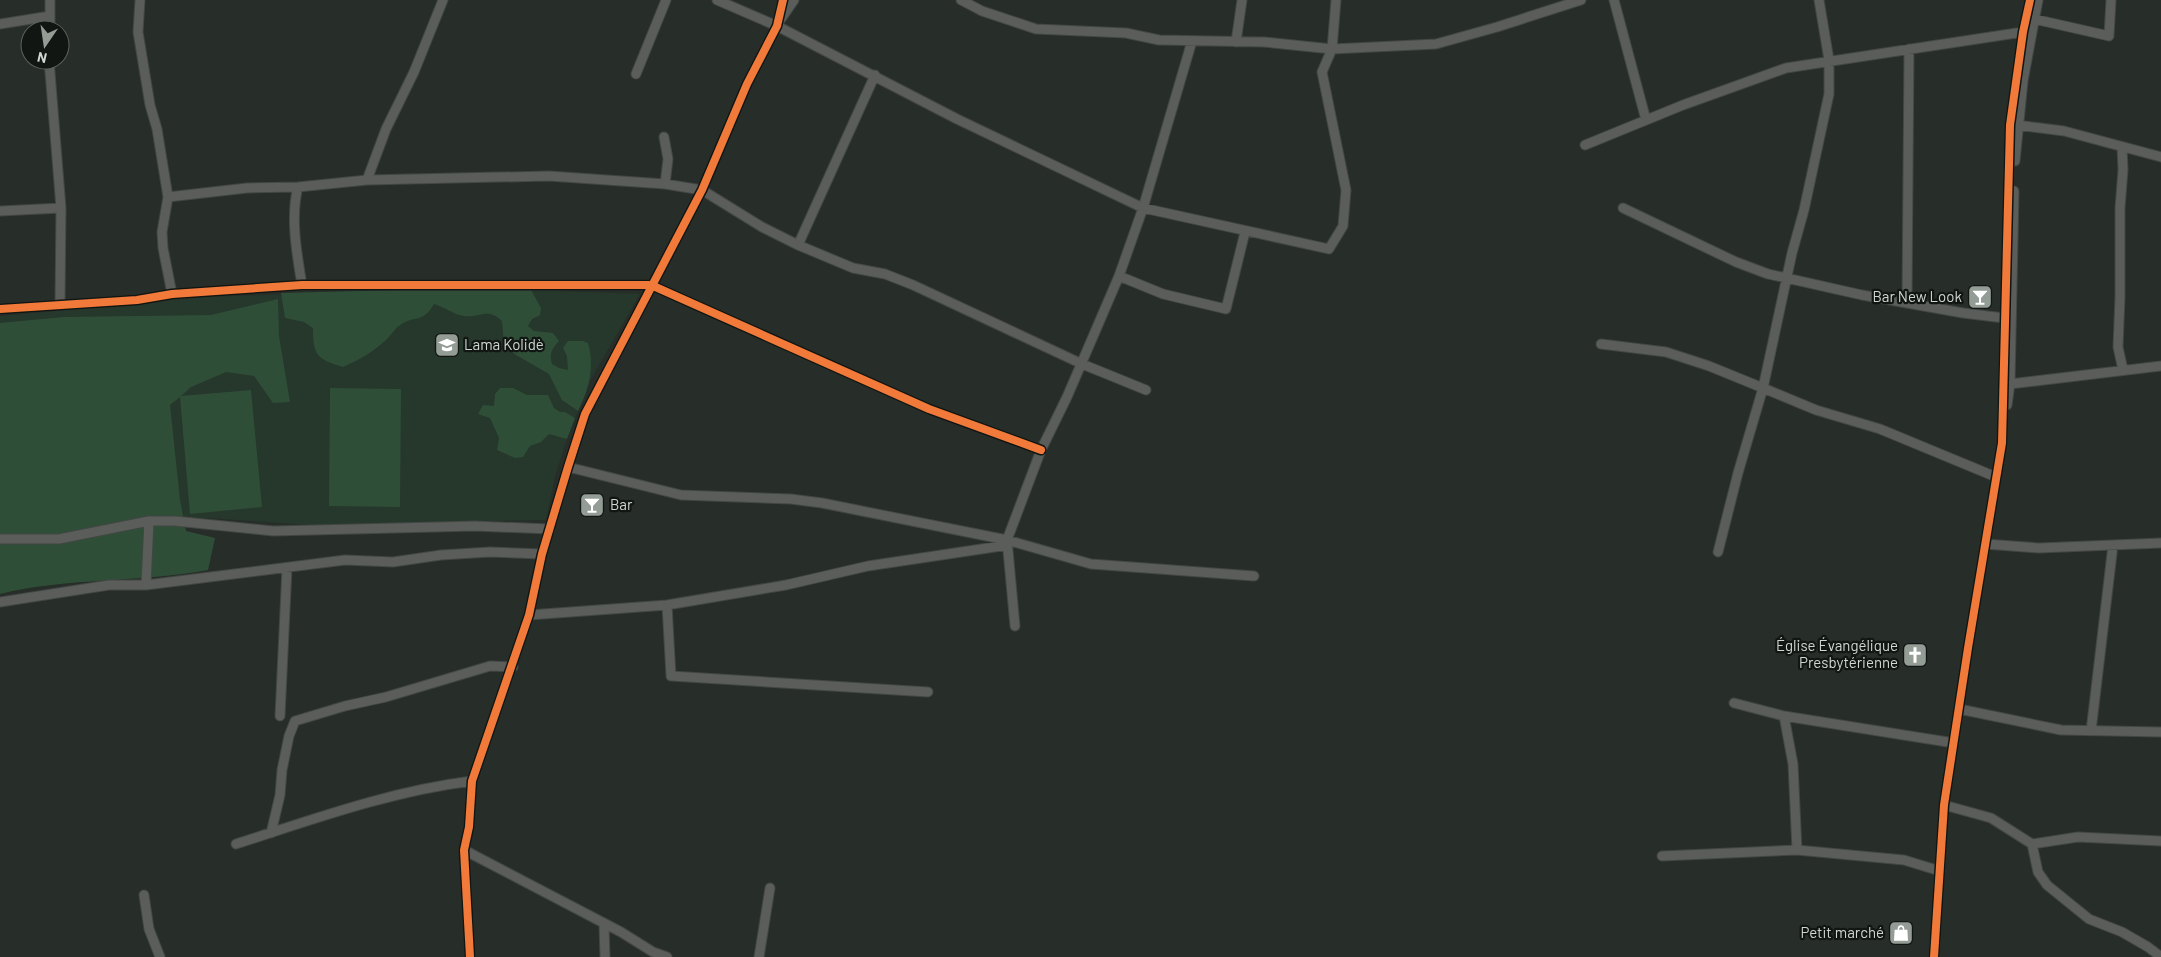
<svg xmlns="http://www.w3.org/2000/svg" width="2161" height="957" viewBox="0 0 2161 957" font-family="Barlow,sans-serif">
	<rect width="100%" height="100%" fill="#272d28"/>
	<!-- built -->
	<path fill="#26372b" d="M 475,288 L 640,294 L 590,381 L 567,439 L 555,477 L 546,520 L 311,525 L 207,518 L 0,524 L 0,316 L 202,297 Z"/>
	<!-- green -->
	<path fill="#2f4e38" d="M 475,288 L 531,290 L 541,308 L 540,315 L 532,319 L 528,326 L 534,331 L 553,333 L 559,341 C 552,349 549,353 552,364 L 559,368 L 568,370 L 567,356 L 563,348 L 568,341 L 583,341 L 588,343 C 595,366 589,390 578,411 L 562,400 L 549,374 L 516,355 L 504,345 L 502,321 C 487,307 481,318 464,316 C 455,315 444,307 434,304 C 422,325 414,314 399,326 C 394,329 391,336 386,340 C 373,352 359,360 343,367 C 317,359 313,356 313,328 L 304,322 L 285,318 L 281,293 Z
		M 278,299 L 279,336 L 290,402 L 273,403 L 254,376 L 226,372 L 191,387 L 181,396 L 251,390 L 262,507 L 190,514 L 180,397 L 170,405 L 180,500 L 186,531 L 215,538 L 208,570 C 139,583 69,577 0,594 L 0,323 L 64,317 L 211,315 Z
		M 330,388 L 401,389 L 400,507 L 329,506 Z
		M 500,388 L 513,388 L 527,395 L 548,395 L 554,408 L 560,412 L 565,412 L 575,418 L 567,439 L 549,434 L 541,442 L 530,446 L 523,457 L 515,458 L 497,450 L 499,438 L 490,418 L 478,414 L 483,405 L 494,406 L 495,394 Z"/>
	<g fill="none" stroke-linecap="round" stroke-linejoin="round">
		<defs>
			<path id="street" d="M 140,0 L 138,32 L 150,105 L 157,129 L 168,197 L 162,232 L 163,248 L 172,294
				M 717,0 L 777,26 L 957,119 L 1143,208 L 1329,249 L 1343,226 L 1346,190 L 1322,72 L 1332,49 L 1336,0
				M 961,0 L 982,11 L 1036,29 L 1126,33 L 1159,40 L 1264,42 L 1332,49 L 1436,44 L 1497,27 L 1581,0
				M 1614,0 L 1646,120
				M 1819,0 L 1829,60 L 1829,94 L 1804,210 L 1792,253 L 1763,388 L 1816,410 L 1880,429 L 1996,477
				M 781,19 L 794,0
				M 2034,19 L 2109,36 L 2111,0
				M 0,24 L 50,16
				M 50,30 L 50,0
				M 1236,42 L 1242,0
				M 49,60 L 61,208 L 60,304
				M 636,74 L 666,0
				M 2017,125 L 2064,131 L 2161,157
				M 664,137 L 668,159 L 665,184
				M 1585,145 L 1683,105 L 1786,68 L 2023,32
				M 2122,147 L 2123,170 L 2120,208 L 2120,297 L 2118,347 L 2123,370
				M 2015,161 L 2023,81 L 2038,0
				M 367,180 L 386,129 L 414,72 L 443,0
				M 298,187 C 290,217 297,255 302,285
				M 168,197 L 247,188 L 298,187 L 367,180 L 549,176 L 665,184 L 702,190 L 762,227 L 798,245 L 853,268 L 885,274 L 913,285 L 1082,364 L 1146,390
				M 1623,208 L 1736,262 L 1768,274 L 1862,295 L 1963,313 L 2004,318
				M 0,211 L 61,208
				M 798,245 L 875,75
				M 1119,276 L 1163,294 L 1226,309 L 1245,232
				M 1907,303 L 1909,49
				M 0,309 L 137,300 L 172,294 L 302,285 L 651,285 L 929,409 L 1041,450
				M 1601,344 L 1666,352 L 1709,366 L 1763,388 L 1738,473 L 1718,552
				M 2010,384 L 2161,366
				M 2007,405 L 2010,384 L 2014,191
				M 568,467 L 681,495 L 791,499 L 822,503 L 1007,540 L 1091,564 L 1254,576
				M 0,539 L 59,539 L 149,521 L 175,521 L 273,531 L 475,526 L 550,529
				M 1985,544 L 2039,548 L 2161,543
				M 146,585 L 149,521
				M 0,602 L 109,585 L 146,585 L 345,560 L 393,562 L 441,555 L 490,552 L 542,554
				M 667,605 L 671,676 L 928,692
				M 529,615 L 667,605 L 786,585 L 868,566 L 1008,545
				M 1015,626 L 1007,540 L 1041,450 L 1067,397 L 1119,276 L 1143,208 L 1192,41
				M 1734,703 L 1784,716 L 1954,743
				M 1959,709 L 2061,730 L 2161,732
				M 280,716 L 287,568
				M 1784,716 L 1793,764 L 1797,850
				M 2091,731 L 2113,545
				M 1944,805 L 1991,818 L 2032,844 L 2078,837 L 2161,841
				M 271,833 L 280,795 L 282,770 L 289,736 L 295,721 L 345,706 L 386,697 L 490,666 L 513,667
				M 236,844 C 314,819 391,791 472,781
				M 2032,844 L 2038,872 L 2047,885 L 2089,919 L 2122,932 L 2148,947 L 2161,957
				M 464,850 L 621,932 L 653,952 L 667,957
				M 1662,856 L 1797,850 L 1904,860 L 1940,871
				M 144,895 L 149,929 L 160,957
				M 604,924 L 605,957
				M 470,957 L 464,850 L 469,827 L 472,781 L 529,615 L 542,554 L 568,467 L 585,414 L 702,190 L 747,84 L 777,26 L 783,0
				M 759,957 L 770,888
				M 1934,957 L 1944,805 L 1968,648 L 2002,443 L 2010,125 L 2023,32 L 2030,0"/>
		</defs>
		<!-- street casing -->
		<use href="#street" stroke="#434744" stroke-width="11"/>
		<!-- street -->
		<use href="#street" stroke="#5a5d5a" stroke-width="9"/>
		<defs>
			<path id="cycleway" d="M 0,309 L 137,300 L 172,294 L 302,285 L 651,285 L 929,409 L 1041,450
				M 470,957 L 464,850 L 469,827 L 472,781 L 529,615 L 542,554 L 568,467 L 585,414 L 702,190 L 747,84 L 777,26 L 783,0
				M 1934,957 L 1944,805 L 1968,648 L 2002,443 L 2010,125 L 2023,32 L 2030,0"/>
		</defs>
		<!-- cycleway casing -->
		<use href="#cycleway" stroke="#111612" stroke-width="11"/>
		<!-- cycleway -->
		<use href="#cycleway" stroke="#f17a3a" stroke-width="8"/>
	</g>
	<!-- icons -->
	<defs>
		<symbol id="bar-square" viewBox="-11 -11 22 22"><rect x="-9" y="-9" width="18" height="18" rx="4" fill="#949c96" stroke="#111612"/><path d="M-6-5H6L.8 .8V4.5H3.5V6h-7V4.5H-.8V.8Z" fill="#fff"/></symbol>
		<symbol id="school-square" viewBox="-11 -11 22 22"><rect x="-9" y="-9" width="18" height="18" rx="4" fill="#949c96" stroke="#111612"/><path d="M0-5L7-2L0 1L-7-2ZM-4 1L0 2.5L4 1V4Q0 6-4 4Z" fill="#fff"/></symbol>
		<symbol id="church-square" viewBox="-11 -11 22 22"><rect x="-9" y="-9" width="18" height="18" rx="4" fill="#949c96" stroke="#111612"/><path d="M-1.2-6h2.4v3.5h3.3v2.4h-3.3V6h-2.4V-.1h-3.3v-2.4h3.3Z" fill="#fff"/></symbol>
		<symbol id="shop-square" viewBox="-11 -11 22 22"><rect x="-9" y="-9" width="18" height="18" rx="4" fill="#949c96" stroke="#111612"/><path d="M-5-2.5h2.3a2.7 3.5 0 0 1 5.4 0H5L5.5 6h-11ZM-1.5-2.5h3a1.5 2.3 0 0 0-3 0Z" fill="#fff"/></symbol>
	</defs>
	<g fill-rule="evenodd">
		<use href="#bar-square" x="1966" y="283" width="28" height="28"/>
		<use href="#school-square" x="433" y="331" width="28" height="28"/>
		<use href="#bar-square" x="578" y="491" width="28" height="28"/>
		<use href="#church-square" x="1901" y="641" width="28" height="28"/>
		<use href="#shop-square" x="1887" y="919" width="28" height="28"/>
	</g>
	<g text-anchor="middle" stroke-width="4.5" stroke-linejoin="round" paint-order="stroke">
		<!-- poi labels -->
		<g font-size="15" fill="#cfd7d1" stroke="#111612" text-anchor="end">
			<text x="1962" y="302">Bar New Look</text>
			<text x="464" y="350" text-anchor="start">Lama Kolidè</text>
			<text x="610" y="510" text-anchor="start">Bar</text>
			<text x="1898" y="651">Église Évangélique<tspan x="1898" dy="17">Presbytérienne</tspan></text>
			<text x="1884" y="938">Petit marché</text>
		</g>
	</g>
	<!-- north arrow -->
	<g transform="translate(45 45) rotate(193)"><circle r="24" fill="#111612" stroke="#5d635e"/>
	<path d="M0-4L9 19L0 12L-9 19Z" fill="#949c96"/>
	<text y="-8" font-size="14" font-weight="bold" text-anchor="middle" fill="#cfd7d1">N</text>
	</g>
</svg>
